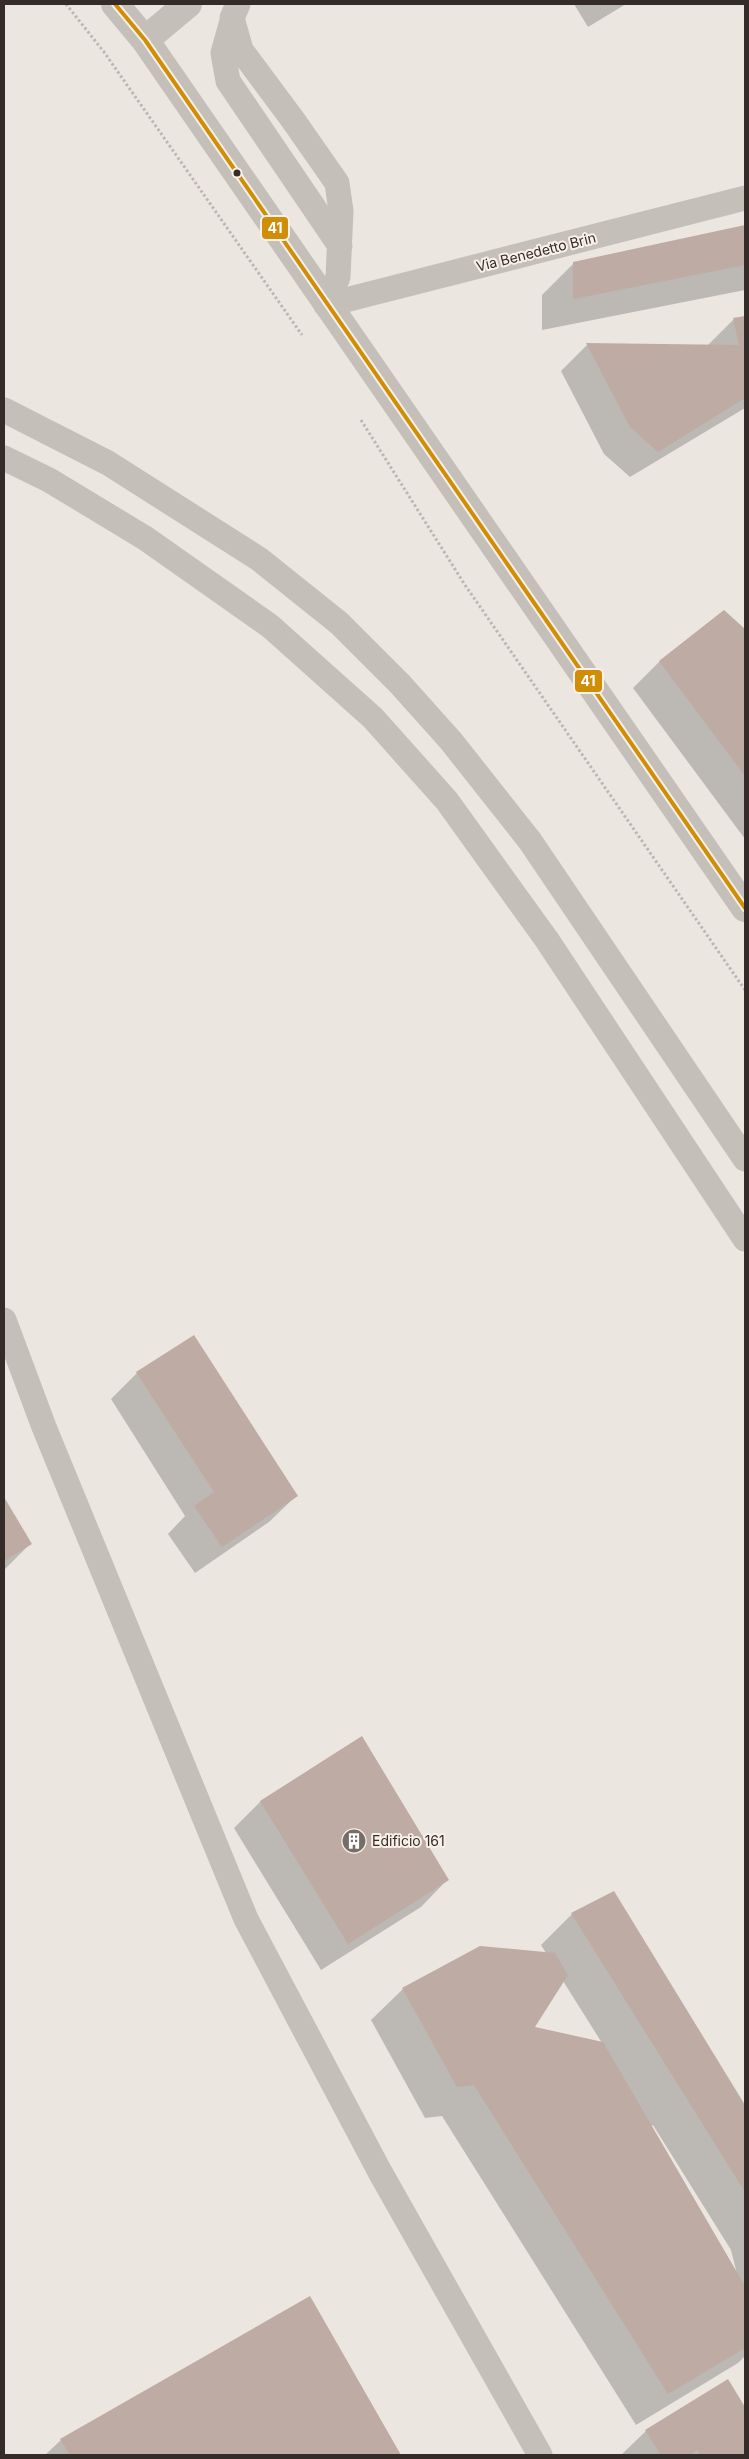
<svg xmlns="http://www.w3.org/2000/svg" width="749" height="2459" viewBox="0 0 749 2459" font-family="Inter,sans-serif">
	<rect width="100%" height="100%" fill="#ece6e1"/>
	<!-- shadow -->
	<path fill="#0003" fill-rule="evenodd" d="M 574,4 L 626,4 L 588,27 Z
		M 745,226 L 745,290 L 542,330 L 542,295 L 574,263 Z
		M 745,318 L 745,408 L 630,477 L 604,454 L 561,371 L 587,345 L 707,346 L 733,320 Z
		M 724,612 L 745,631 L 745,839 L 633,688 L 659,662 Z
		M 137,1373 L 296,1496 L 269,1522 L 195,1573 L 168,1534 L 185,1516 L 111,1399 Z
		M 4,1500 L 30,1544 L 4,1570 Z
		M 361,1737 L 447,1880 L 421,1907 L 321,1970 L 234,1828 L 260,1802 Z
		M 613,1893 L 745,2108 L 745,2356 L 738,2363 L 636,2425 L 442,2116 L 425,2118 L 371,2020 L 403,1989 L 546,1953 L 541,1945 L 572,1914 ZM 563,1981 L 602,2043 L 533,2028 ZM 653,2125 L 731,2250 L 737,2274 L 651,2127 Z
		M 309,2297 L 400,2455 L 45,2455 L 61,2440 Z
		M 728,2381 L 745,2410 L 745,2455 L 621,2455 L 646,2431 Z"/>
	<!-- building -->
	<path fill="#beaba4" d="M 745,225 L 745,265 L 573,299 L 573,262 Z
		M 745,316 L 745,398 L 658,452 L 630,427 L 586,343 L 739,345 L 733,318 Z
		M 724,610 L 745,629 L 745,776 L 659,661 Z
		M 194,1335 L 298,1496 L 222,1547 L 194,1506 L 214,1492 L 136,1372 Z
		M 4,1497 L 32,1544 L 4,1561 Z
		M 362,1736 L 449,1880 L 348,1944 L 260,1801 Z
		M 614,1891 L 745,2105 L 745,2192 L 571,1913 Z
		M 480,1946 L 555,1953 L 568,1975 L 535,2027 L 603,2042 L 745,2286 L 745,2348 L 668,2394 L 474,2085 L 457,2087 L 402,1988 Z
		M 310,2296 L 401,2455 L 70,2455 L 60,2439 Z
		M 728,2379 L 745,2407 L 745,2455 L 700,2455 L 697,2450 L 689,2455 L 661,2455 L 645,2430 Z"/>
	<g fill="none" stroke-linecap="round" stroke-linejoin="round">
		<!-- path -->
		<path stroke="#bdb7b3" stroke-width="3" stroke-dasharray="2.5 2.5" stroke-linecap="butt" d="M 66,4 L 104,52 L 302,335
			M 361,420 L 465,585 L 745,990"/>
		<!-- service -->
		<path stroke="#c5bfba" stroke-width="25" d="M 238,4 L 232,18 L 241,50 L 293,120 L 337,183 L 341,211 L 338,277 L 326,305
			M 232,21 L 223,53 L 228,81 L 340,246
			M 326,305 L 745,198
			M 4,410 L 108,463 L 259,559 L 339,623 L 400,684 L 451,741 L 530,841 L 745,1159
			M 4,458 L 49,480 L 145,538 L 270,626 L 373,718 L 447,801 L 547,940 L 745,1239
			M 4,1320 L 44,1427 L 246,1919 L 380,2172 L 540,2455"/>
		<!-- minor -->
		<path stroke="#c5bfba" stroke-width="28" d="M 115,4 L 145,40 L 745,908
			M 145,40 L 188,4"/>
		<defs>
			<path id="bus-1" d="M 115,4 L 145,40 L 745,908"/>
		</defs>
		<!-- bus-1 casing -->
		<use href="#bus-1" stroke="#f8f0e9" stroke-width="8"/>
		<!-- bus-1 -->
		<use href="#bus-1" stroke="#d08e08" stroke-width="4"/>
	</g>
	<!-- icons -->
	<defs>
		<symbol id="building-disc" viewBox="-11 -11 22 22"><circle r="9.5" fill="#756d69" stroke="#f8f0e9"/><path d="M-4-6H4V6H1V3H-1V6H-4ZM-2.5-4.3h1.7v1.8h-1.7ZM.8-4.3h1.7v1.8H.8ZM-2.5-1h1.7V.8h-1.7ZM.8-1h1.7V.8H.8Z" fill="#fff"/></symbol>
	</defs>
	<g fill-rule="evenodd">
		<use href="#building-disc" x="340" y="1827" width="28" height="28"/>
	</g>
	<!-- markers -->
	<circle fill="#352c29" stroke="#f8f0e9" stroke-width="2" cx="237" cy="173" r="4.5"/>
	<g text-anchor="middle" stroke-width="4" stroke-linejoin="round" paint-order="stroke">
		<!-- street labels -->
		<g font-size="14" fill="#352c29" stroke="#f8f0e9">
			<text transform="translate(536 252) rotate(-14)" y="5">Via Benedetto Brin</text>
		</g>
		<!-- poi labels -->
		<g font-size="14" fill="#352c29" stroke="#f8f0e9" text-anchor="start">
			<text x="372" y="1846">Edificio 161</text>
		</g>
	</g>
	<g stroke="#f8f0e9" stroke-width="2">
		<rect x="261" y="216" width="28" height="24" rx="5" fill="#d08e08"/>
		<rect x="574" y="669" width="29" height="24" rx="5" fill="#d08e08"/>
	</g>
	<g font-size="14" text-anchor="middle" font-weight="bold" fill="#fff">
		<text x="275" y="233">41</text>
		<text x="588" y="686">41</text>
	</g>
	<!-- border -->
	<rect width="749" height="2459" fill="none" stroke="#352c29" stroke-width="10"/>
</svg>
